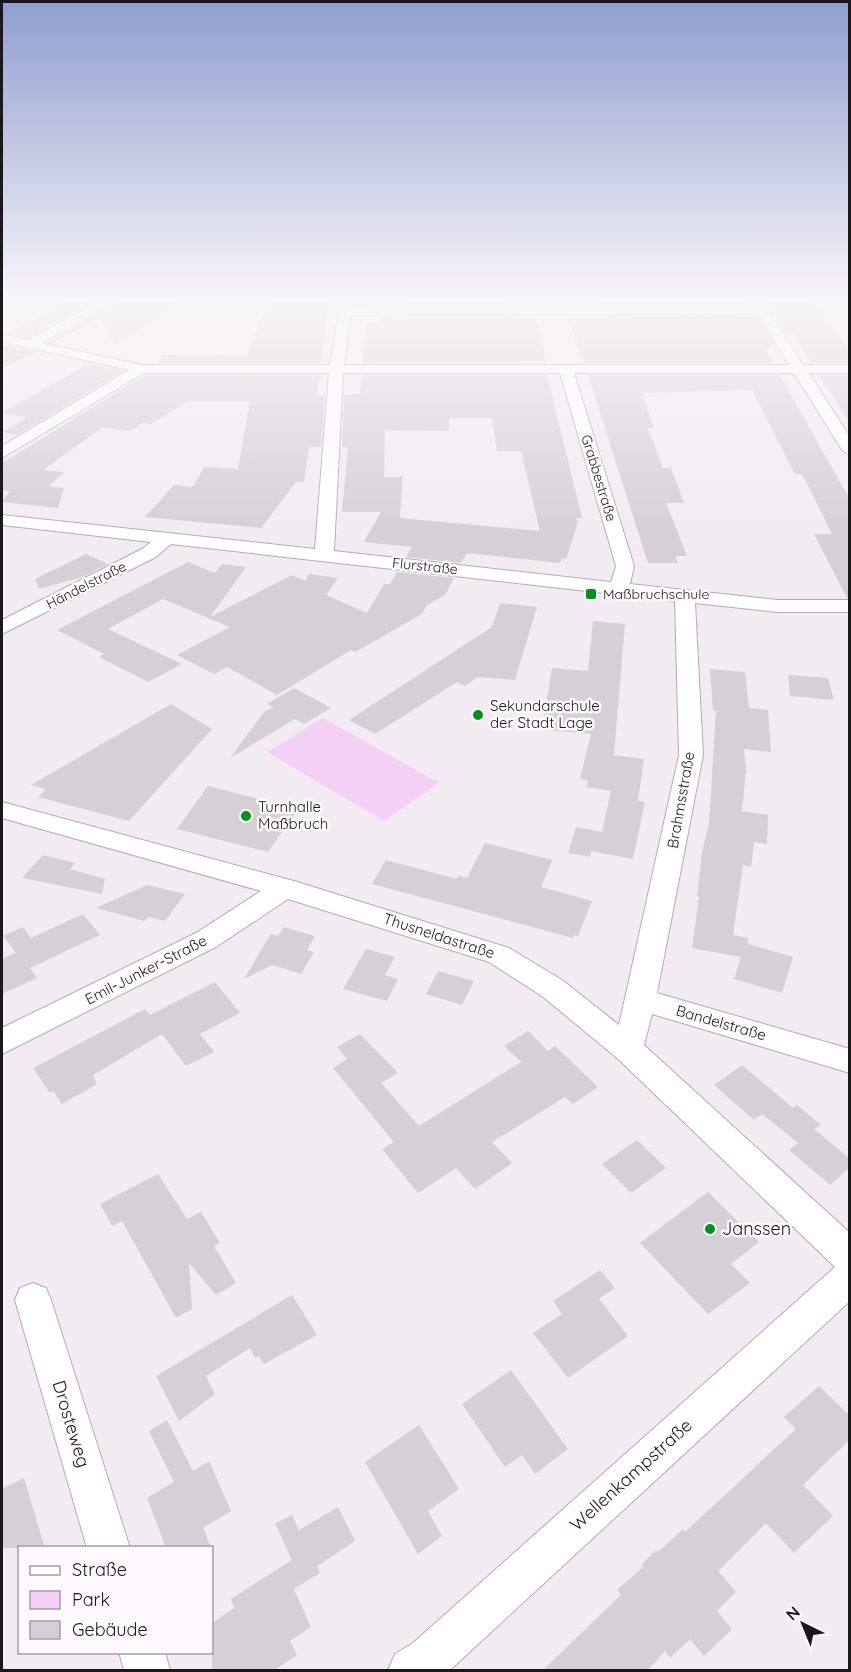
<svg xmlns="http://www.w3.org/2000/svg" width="851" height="1672" viewBox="0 0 851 1672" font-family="Quicksand,sans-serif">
	<rect width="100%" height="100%" fill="#f2ebf2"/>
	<!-- green -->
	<path fill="#f4d0f6" d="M 323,718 L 439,783 L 384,821 L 267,752 Z"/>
	<!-- building -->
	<path fill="#d5cfd6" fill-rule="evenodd" d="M 68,301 L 96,301 L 27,338 L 8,333 Z
		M 118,301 L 186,301 L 115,345 L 100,318 L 52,343 L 48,342 Z
		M 268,301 L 328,301 L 322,363 L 158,363 L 162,355 L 247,356 Z
		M 404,301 L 513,301 L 513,304 L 403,305 Z
		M 592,301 L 748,301 L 749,304 L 593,304 Z
		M 765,301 L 812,301 L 849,348 L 849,363 L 811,363 L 792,333 L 787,336 Z
		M 757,316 L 774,344 L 766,349 L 773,363 L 584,363 L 568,317 Z
		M 380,317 L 536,317 L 546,361 L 363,363 L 367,322 L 380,322 Z
		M 2,344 L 36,352 L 2,369 Z
		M 88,364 L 123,371 L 17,435 L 3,432 L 27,417 L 2,413 Z
		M 145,375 L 320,375 L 317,395 L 325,395 L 321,447 L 309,447 L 304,482 L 296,482 L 261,528 L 145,517 L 174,485 L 193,487 L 204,467 L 238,469 L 250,401 L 188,401 L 151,424 L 143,423 L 130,431 L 103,427 L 43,470 L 64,472 L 49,486 L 64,488 L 58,508 L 2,502 L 10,491 L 2,490 L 2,463 Z
		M 362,375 L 547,375 L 582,518 L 576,518 L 578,522 L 566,559 L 562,558 L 560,563 L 467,553 L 461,563 L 406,557 L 412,547 L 364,542 L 381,512 L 342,512 L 348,447 L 342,447 L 344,395 L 360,394 ZM 449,418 L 492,418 L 497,451 L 521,451 L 540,531 L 400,518 L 403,472 L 401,477 L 384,477 L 385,430 L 449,431 Z
		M 588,375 L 780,375 L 849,498 L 849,598 L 847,598 L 814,534 L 832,534 L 805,479 L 801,474 L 795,474 L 752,390 L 642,393 L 654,428 L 648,428 L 663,468 L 671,468 L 684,503 L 666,503 L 687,556 L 675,556 L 678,563 L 648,563 Z
		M 819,375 L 849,375 L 849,422 Z
		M 86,554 L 108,564 L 82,577 L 39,589 L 35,579 Z
		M 188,562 L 215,573 L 222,564 L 246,567 L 210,617 L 292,575 L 305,581 L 309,574 L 338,578 L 326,595 L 367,613 L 384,584 L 390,584 L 397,572 L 454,578 L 445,595 L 427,605 L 422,614 L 355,652 L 351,650 L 277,695 L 227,667 L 214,674 L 177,655 L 230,627 L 163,599 L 108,629 L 182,664 L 148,682 L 99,657 L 104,654 L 57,630 Z
		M 500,603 L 537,607 L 515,680 L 477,677 L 465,686 L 457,682 L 375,734 L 349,720 L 492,627 Z
		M 593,621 L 625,624 L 614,755 L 644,759 L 638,801 L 645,802 L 633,859 L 591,851 L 590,857 L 568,853 L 576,827 L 602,832 L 611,791 L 587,787 L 588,780 L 580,779 L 591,734 L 542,730 L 552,668 L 588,671 Z
		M 710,669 L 745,672 L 749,708 L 768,710 L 771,752 L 744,749 L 746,771 L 742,811 L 768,815 L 767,844 L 754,842 L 751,867 L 743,865 L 733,935 L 748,938 L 748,944 L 793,957 L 782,993 L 734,979 L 741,957 L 692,948 L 699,897 L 697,896 L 702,852 L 709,824 L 712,776 L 716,711 L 713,711 Z
		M 788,675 L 828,678 L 834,700 L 790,696 Z
		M 294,688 L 331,708 L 304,724 L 295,719 L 230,758 L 264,712 L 273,707 L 267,704 Z
		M 171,704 L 212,729 L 129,821 L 38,797 L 46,789 L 31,785 Z
		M 208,786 L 298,809 L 268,852 L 177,829 Z
		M 485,843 L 552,860 L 541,887 L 592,901 L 578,936 L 574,935 L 573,938 L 372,884 L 386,860 L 457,879 L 458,876 L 467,878 Z
		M 43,855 L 75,863 L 70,869 L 105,879 L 102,894 L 22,878 Z
		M 147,885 L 185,894 L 165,921 L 149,917 L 144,921 L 96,908 Z
		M 83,914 L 100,935 L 30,968 L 37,978 L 2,994 L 2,959 L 16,953 L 3,936 L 23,927 L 31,938 Z
		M 284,927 L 315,936 L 307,950 L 314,952 L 301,974 L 272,965 L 244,979 L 271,934 L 278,936 Z
		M 366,949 L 395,957 L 385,975 L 398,979 L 387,1001 L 343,989 Z
		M 438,971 L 474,981 L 462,1005 L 426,994 Z
		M 215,982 L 240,1013 L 200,1034 L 214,1052 L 186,1066 L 162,1034 L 93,1075 L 97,1084 L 62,1104 L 53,1091 L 50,1093 L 33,1068 L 145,1009 L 150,1015 Z
		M 528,1031 L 548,1051 L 555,1046 L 598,1087 L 573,1104 L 565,1097 L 492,1142 L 512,1163 L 475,1189 L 456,1168 L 418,1193 L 382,1149 L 394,1142 L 333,1068 L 347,1059 L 337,1047 L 360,1034 L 398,1073 L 381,1083 L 419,1126 L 521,1062 L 504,1046 Z
		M 742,1065 L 793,1108 L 797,1105 L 821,1125 L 814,1129 L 849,1158 L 849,1168 L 830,1185 L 789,1150 L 798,1143 L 762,1114 L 754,1120 L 714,1085 Z
		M 637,1140 L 666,1168 L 631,1193 L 602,1164 Z
		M 158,1174 L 187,1219 L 201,1212 L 220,1243 L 214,1246 L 236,1283 L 216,1295 L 189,1263 L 192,1309 L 176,1318 L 122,1221 L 112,1226 L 100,1204 Z
		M 708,1192 L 759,1242 L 731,1264 L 750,1283 L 708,1314 L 640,1243 Z
		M 600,1270 L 615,1288 L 599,1299 L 628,1336 L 568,1378 L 533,1333 L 562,1314 L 553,1301 Z
		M 292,1295 L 317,1335 L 264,1364 L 259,1356 L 255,1358 L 250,1348 L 206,1376 L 215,1394 L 179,1421 L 156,1376 Z
		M 511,1370 L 568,1449 L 535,1474 L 522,1455 L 505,1467 L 462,1404 Z
		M 819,1386 L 849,1415 L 849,1440 L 803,1485 L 833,1516 L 794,1553 L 766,1523 L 718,1571 L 736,1592 L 717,1611 L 732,1629 L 704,1656 L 690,1639 L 670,1658 L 665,1651 L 647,1671 L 542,1671 L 621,1595 L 617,1590 L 643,1567 L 642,1564 L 656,1550 L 658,1552 L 683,1529 L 685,1532 L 796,1429 L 784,1417 Z
		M 167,1420 L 193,1471 L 209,1461 L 231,1511 L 203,1528 L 211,1548 L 166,1548 L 147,1498 L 174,1482 L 149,1431 Z
		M 419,1425 L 459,1489 L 428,1511 L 442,1536 L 418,1554 L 365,1462 Z
		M 24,1478 L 45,1548 L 2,1548 L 2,1489 Z
		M 338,1507 L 355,1541 L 317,1566 L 320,1573 L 294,1589 L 311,1627 L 290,1641 L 297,1655 L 273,1671 L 212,1671 L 212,1623 L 234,1608 L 231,1599 L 292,1560 L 275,1523 L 292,1515 L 299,1530 Z"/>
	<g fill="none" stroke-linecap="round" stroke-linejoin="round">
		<defs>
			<path id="minor" d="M 101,301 L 116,301 L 42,343 L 141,365 L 330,365 L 341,301 L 353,301 L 352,307 L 753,306 L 750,301 L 762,301 L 803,365 L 850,365 L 850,373 L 809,373 L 850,437 L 850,455 L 842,450 L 794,373 L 574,373 L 634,566 L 630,584 L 777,600 L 850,600 L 850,612 L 777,612 L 695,603 L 703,755 L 657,993 L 850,1049 L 850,1073 L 652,1014 L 644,1045 L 850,1233 L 850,1301 L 450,1670 L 388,1670 L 395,1654 L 413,1643 L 835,1267 L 617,1058 L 542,996 L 489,962 L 288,899 L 216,947 L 2,1054 L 2,1028 L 196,933 L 261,891 L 2,818 L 2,802 L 294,881 L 509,948 L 562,980 L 619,1025 L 679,755 L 675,601 L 171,544 L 156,557 L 2,634 L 2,620 L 142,549 L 151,542 L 2,525 L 2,515 L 315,549 L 329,373 L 144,373 L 2,458 L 2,446 L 129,370 L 2,342 L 2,334 L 27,340 ZM 758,314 L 789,365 L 344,365 L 351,315 ZM 343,373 L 560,373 L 616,566 L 611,582 L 334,551 Z
				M 33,1283 L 46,1288 L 51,1300 L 130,1548 L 87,1548 L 15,1300 L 20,1288 Z
				M 119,1652 L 165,1652 L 170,1670 L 124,1670 Z"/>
		</defs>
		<!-- minor casing -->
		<use href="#minor" stroke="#b3acb3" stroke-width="2"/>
		<!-- minor -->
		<use href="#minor" fill="#fff" fill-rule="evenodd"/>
	</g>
	<!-- sky -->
	<linearGradient id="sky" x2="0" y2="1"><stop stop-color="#8f9dd0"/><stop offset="0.56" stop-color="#f9f6f9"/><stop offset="1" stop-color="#f9f6f9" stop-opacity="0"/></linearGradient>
	<rect width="851" height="535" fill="url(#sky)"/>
	<!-- markers -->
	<g fill="#008f21" stroke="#fef9ff" stroke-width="2">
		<rect x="585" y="588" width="12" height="12" rx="3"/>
		<circle cx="478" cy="715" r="6"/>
		<circle cx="246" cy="816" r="6"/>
		<circle cx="710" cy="1229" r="6"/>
	</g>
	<g text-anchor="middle" stroke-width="5" stroke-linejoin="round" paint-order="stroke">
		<!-- far-street labels -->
		<g font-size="14" fill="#1a181a" stroke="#fef9ff">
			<text transform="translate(599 478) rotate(73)" y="5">Grabbestraße</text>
			<text transform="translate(425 566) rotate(6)" y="5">Flurstraße</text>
			<text transform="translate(86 585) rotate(-27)" y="5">Händelstraße</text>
		</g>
		<!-- far-poi labels -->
		<g font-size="14" fill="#1a181a" stroke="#fef9ff" text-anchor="start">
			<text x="603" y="599">Maßbruchschule</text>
		</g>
		<!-- poi labels -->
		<g font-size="15" fill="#1a181a" stroke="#fef9ff" text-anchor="start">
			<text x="490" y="711">Sekundarschule<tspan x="490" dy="17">der Stadt Lage</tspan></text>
			<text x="258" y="812">Turnhalle<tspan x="258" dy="17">Maßbruch</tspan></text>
		</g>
		<!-- street labels -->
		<g font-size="15" fill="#1a181a" stroke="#fef9ff">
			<text transform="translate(681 800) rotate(-80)" y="5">Brahmsstraße</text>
			<text transform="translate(439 936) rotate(18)" y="5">Thusneldastraße</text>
			<text transform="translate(146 970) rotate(-27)" y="5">Emil-Junker-Straße</text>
			<text transform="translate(721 1023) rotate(16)" y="5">Bandelstraße</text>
		</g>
		<!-- near-poi labels -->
		<g font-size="18" fill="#1a181a" stroke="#fef9ff" text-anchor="start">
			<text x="722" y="1235">Janssen</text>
		</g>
		<!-- near-street labels -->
		<g font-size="18" fill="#1a181a" stroke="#fef9ff">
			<text transform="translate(71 1424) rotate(73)" y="6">Drosteweg</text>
			<text transform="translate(631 1475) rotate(-42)" y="6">Wellenkampstraße</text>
		</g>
	</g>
	<!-- border -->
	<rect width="851" height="1672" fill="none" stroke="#1a181a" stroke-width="6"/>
	<!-- legend -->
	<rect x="18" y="1546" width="195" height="108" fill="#fef9ff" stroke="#a39fa3" stroke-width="1.5"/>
	<rect x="30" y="1566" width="30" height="9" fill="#ffffff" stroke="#a39fa3" stroke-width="1.5"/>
	<text x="72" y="1576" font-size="18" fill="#1a181a">Straße</text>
	<rect x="30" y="1591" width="30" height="18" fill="#f4d0f6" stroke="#a39fa3" stroke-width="1.5"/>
	<text x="72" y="1606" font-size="18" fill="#1a181a">Park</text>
	<rect x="30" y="1621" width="30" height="18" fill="#d5cfd6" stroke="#a39fa3" stroke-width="1.5"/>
	<text x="72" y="1636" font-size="18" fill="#1a181a">Gebäude</text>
	<!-- north arrow -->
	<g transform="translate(803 1624) rotate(317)" stroke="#fef9ff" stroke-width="4.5" paint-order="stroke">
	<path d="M0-4.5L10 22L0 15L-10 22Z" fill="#1a181a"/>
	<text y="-9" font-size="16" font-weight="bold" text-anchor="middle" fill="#1a181a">N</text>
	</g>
</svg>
